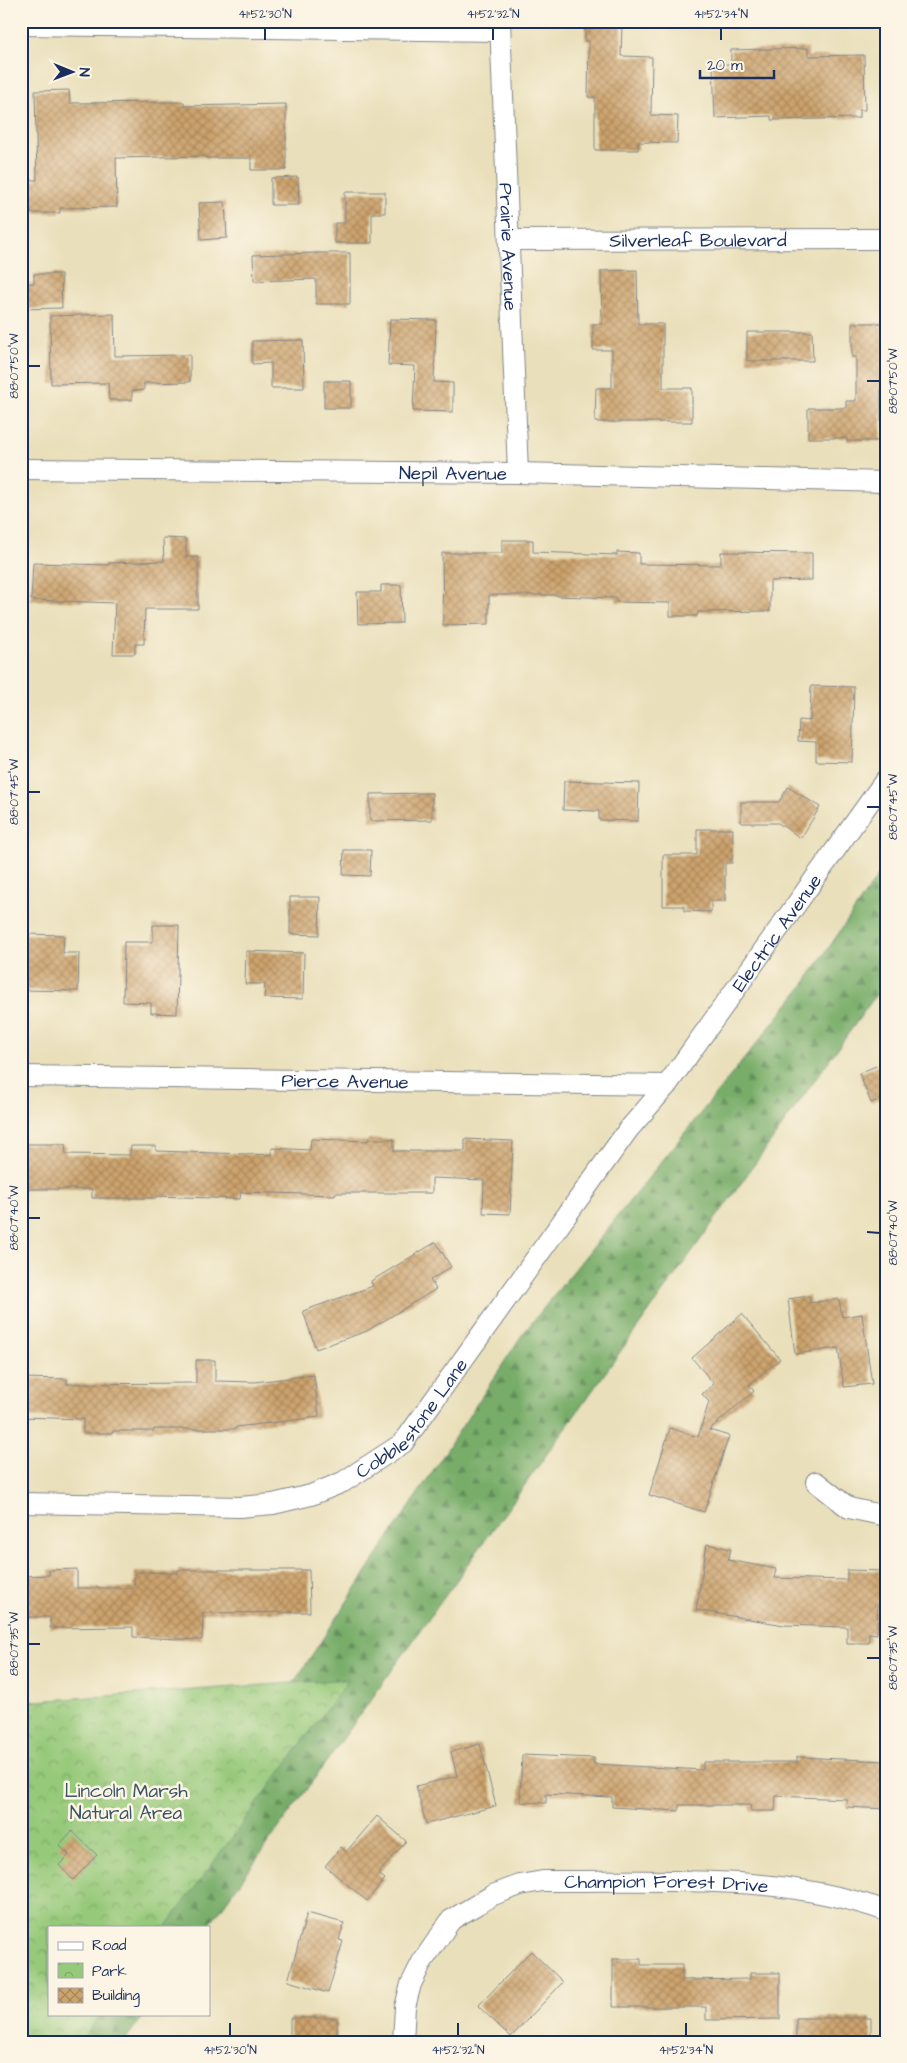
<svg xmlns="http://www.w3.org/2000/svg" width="907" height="2063" viewBox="0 0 907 2063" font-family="'Architects Daughter',sans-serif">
	<defs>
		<pattern id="forest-firs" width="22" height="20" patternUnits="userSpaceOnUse" patternTransform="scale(1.25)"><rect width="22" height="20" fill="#78ad69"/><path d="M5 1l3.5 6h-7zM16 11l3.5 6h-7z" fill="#628d5a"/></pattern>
		<pattern id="park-crowns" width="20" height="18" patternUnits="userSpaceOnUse" patternTransform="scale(1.25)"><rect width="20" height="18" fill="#96c979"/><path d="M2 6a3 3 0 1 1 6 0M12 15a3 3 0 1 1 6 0" fill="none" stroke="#7aa466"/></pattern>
		<pattern id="building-cross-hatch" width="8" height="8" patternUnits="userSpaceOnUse" patternTransform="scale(1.25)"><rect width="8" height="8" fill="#cda36c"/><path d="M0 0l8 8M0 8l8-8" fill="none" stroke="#a6855c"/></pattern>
	</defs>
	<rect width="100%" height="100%" fill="#fcf5e5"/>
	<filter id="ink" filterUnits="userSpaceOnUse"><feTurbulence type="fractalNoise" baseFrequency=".02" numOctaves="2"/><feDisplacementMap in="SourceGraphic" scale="10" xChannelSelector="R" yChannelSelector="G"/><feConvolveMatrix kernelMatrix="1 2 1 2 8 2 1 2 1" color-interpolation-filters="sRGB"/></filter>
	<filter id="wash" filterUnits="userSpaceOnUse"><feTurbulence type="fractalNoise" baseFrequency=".0096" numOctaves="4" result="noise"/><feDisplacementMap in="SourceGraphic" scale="20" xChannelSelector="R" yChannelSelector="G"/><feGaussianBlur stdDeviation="1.12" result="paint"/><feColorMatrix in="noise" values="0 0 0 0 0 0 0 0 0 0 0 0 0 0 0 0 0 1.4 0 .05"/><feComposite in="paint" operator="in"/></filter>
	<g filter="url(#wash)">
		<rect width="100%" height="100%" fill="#e9dfba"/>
		<!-- forest -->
		<path fill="url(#forest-firs)" stroke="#4a6e64" d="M 886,864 L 886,981 L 208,1927 L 49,1927 L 49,2014 L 144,2014 L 124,2042 L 21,2042 L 21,1702 L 293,1684 L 522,1335 L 802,987 Z"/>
		<!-- park -->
		<path fill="url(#park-crowns)" stroke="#587c6c" d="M 349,1679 L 166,1927 L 49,1927 L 49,2014 L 101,2014 L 81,2042 L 21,2042 L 21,1702 Z"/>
		<g id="blocks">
			<!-- building -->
			<path fill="url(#building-cross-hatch)" d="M 585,21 L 622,21 L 621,56 L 652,57 L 651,115 L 678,116 L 677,143 L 638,142 L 638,150 L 595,150 L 595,97 L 588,97 L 589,41 L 585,41 Z
				M 808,48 L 808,56 L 864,55 L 865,110 L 859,110 L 859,118 L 771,120 L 771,116 L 715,118 L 713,64 L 731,64 L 731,50 Z
				M 69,90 L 70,103 L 184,102 L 184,106 L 286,104 L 286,170 L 251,170 L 251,158 L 205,158 L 205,156 L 116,158 L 117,207 L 60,208 L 60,213 L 30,213 L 29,180 L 37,180 L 35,91 Z
				M 298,177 L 299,205 L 271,205 L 271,178 Z
				M 345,192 L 385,192 L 385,213 L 372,213 L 372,243 L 335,243 L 335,223 L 345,223 Z
				M 225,202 L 227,238 L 201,240 L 199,203 Z
				M 316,253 L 350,253 L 350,304 L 316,304 L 316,279 L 254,281 L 253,255 Z
				M 637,270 L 638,324 L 663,324 L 663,388 L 692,388 L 692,422 L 595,422 L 596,388 L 612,388 L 612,350 L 593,350 L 593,324 L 602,324 L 601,271 Z
				M 34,274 L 61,274 L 62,308 L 21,309 L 21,284 L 34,283 Z
				M 114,314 L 115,356 L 190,355 L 190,382 L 144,383 L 144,390 L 132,391 L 132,400 L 109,400 L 108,383 L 51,384 L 50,316 Z
				M 390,319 L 436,320 L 434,382 L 453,383 L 453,412 L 413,411 L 415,366 L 388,365 Z
				M 852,323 L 886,323 L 886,371 L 881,371 L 881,441 L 847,441 L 847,438 L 808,438 L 808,408 L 846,408 L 846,401 L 856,401 L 856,357 L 852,357 Z
				M 747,332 L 812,332 L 813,361 L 747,361 Z
				M 303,340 L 304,388 L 271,388 L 271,363 L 252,364 L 252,341 Z
				M 324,381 L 351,381 L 351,408 L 324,408 Z
				M 163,538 L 186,539 L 186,557 L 198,557 L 198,609 L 145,609 L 144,644 L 135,644 L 135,654 L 113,654 L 115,603 L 31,600 L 33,563 L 109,565 L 109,563 L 164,561 Z
				M 502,540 L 533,540 L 533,552 L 617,555 L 617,552 L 639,553 L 639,564 L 721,565 L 721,552 L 812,553 L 812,580 L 770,581 L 770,611 L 698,612 L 697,616 L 670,616 L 670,603 L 616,602 L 616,598 L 558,596 L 558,595 L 489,595 L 489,624 L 443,625 L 442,553 L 502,553 Z
				M 381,585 L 401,585 L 402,623 L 358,624 L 357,592 L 381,592 Z
				M 811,686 L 854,687 L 852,762 L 816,761 L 816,742 L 798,741 L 799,720 L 810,721 Z
				M 564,781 L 639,783 L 638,821 L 599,820 L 599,811 L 563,810 Z
				M 788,787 L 820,807 L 801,838 L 778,823 L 741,823 L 741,802 L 779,802 Z
				M 432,793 L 432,820 L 370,821 L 370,794 Z
				M 697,829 L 733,829 L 732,863 L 725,863 L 725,901 L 711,901 L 711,912 L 684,911 L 684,906 L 663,906 L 663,855 L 697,855 Z
				M 344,850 L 371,850 L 370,876 L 343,875 Z
				M 290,897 L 320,897 L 319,935 L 290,934 Z
				M 153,925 L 179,925 L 177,1014 L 151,1013 L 151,1003 L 123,1002 L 124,942 L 153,942 Z
				M 21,934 L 64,935 L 63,953 L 79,953 L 78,991 L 21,990 Z
				M 246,951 L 304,953 L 303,999 L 264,998 L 265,984 L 245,984 Z
				M 886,1062 L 886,1097 L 871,1103 L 859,1073 Z
				M 311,1139 L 368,1141 L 368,1139 L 394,1139 L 394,1151 L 465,1151 L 465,1139 L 513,1141 L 510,1214 L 483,1213 L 484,1180 L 432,1178 L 432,1193 L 335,1193 L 335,1195 L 241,1192 L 240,1199 L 156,1196 L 156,1198 L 92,1198 L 92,1189 L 21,1189 L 21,1144 L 65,1144 L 66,1154 L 130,1155 L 131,1146 L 156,1146 L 156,1151 L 272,1155 L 272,1148 L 310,1150 Z
				M 436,1242 L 451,1267 L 430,1280 L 436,1289 L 367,1331 L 316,1349 L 303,1311 L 373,1286 L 371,1281 Z
				M 809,1296 L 810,1303 L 839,1299 L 842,1317 L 862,1314 L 872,1384 L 844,1387 L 838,1348 L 795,1354 L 788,1299 Z
				M 742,1314 L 780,1359 L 749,1385 L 754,1391 L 709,1430 L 729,1436 L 704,1512 L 649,1495 L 670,1428 L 698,1437 L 709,1402 L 702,1394 L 714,1384 L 692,1358 Z
				M 196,1360 L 215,1360 L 215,1381 L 255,1382 L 314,1375 L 319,1417 L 236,1427 L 236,1429 L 154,1429 L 154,1431 L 113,1431 L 113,1433 L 83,1433 L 83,1419 L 21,1417 L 21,1378 L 67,1379 L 67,1384 L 196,1383 Z
				M 707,1544 L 731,1549 L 728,1560 L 776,1569 L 774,1578 L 847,1580 L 847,1570 L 886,1571 L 886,1600 L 878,1600 L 877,1634 L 869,1633 L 869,1643 L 847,1643 L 847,1627 L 784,1625 L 696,1610 Z
				M 77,1569 L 77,1588 L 134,1588 L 135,1572 L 178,1573 L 178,1570 L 309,1570 L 310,1612 L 203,1613 L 202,1640 L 133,1637 L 133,1627 L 50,1628 L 50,1617 L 21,1617 L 21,1576 L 49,1575 L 49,1570 Z
				M 480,1744 L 496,1806 L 426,1824 L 416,1786 L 457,1776 L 451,1752 Z
				M 522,1755 L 594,1758 L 594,1764 L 703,1770 L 703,1762 L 797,1762 L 797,1757 L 886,1761 L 886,1809 L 846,1807 L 847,1799 L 776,1796 L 775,1811 L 751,1811 L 750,1805 L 679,1805 L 679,1811 L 612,1807 L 612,1797 L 546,1794 L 546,1803 L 520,1802 Z
				M 377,1816 L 406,1841 L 378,1874 L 385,1879 L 367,1901 L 325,1866 L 341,1847 L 346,1852 Z
				M 72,1831 L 97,1855 L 73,1880 L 59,1865 L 69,1855 L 59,1845 Z
				M 307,1913 L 344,1923 L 339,1940 L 343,1941 L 328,1993 L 288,1981 Z
				M 531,1951 L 563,1982 L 511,2037 L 478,2006 Z
				M 613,1959 L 641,1959 L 641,1965 L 682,1965 L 682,1980 L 750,1979 L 750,1973 L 780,1973 L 780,2019 L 706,2020 L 706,2007 L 613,2007 Z
				M 290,2018 L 337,2018 L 337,2042 L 290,2042 Z
				M 796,2018 L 871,2018 L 871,2042 L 796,2042 Z"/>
		</g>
	</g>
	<g filter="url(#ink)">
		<use href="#blocks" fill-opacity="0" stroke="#82878c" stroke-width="1"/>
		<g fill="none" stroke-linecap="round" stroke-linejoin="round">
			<defs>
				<g id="minor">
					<path id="s1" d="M 500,21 L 518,473"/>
					<path d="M 21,25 L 500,31"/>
					<path id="s2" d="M 510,240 L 886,239"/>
					<path id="s3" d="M 21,469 L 518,473 L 886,482"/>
					<path id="s4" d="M 21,1076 L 667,1085"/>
					<path d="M 816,1482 L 849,1508 L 886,1516"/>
					<path id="s5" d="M 21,1503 L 240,1507 L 273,1504 L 311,1495 L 343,1482 L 403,1443 L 628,1130 L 667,1085 L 886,779"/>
					<path id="s6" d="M 403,2042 L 405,2007 L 411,1984 L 422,1962 L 451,1920 L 493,1895 L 520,1885 L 543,1881 C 656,1882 777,1872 886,1911"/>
				</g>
			</defs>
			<!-- minor casing -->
			<use href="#minor" stroke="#82878c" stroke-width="22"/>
			<!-- minor -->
			<use href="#minor" stroke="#fff" stroke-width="20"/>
		</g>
	</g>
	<!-- ticks -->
	<path fill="none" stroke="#1b2f5e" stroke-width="2" d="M 265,40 L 265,28M 493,40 L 493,28M 721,40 L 721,28M 28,366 L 40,366M 867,381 L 880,381M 28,792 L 40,792M 867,807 L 880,807M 28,1218 L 40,1218M 867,1232 L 880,1233M 28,1644 L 40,1644M 867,1658 L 880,1658M 230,2036 L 230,2023M 458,2036 L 458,2023M 686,2036 L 686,2023"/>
	<g text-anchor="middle" stroke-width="5" stroke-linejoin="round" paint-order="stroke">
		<!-- street labels -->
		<g font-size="19" fill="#1b2f5e" stroke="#fcf5e5">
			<text dy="7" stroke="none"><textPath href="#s2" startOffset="188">Silverleaf Boulevard</textPath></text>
			<text dy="7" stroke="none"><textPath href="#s1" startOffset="226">Prairie Avenue</textPath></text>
			<text dy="7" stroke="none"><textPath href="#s3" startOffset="432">Nepil Avenue</textPath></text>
			<text dy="7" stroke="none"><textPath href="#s5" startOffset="1030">Electric Avenue</textPath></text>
			<text dy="7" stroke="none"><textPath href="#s4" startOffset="324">Pierce Avenue</textPath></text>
			<text dy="7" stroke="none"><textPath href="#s5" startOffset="421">Cobblestone Lane</textPath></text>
			<text dy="7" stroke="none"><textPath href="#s6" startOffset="359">Champion Forest Drive</textPath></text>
		</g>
		<!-- park labels -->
		<g font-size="19" fill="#3a5665" stroke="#fcf5e5">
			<text x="126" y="1797">Lincoln Marsh<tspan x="126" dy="22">Natural Area</tspan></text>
		</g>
	</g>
	<!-- margin -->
	<rect width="907" height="2063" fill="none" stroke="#fcf5e5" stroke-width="55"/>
	<!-- legend -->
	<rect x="48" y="1926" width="162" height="90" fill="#fcf5e5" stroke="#a2a6af"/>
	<rect x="58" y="1942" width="25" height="8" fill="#ffffff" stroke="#a2a6af"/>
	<text x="92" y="1950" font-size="15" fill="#1b2f5e">Road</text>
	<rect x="58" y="1963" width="25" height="15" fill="url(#park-crowns)" stroke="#a2a6af"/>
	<text x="92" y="1976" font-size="15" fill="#1b2f5e">Park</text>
	<rect x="58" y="1988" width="25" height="15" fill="url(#building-cross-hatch)" stroke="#a2a6af"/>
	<text x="92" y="2000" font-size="15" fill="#1b2f5e">Building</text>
	<!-- north arrow -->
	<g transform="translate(72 72) rotate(91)" stroke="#fcf5e5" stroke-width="4" paint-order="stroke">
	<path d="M0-4L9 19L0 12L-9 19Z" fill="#1b2f5e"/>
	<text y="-8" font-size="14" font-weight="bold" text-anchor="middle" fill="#1b2f5e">N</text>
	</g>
	<!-- scale -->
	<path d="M700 70v8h74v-8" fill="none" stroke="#1b2f5e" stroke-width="2.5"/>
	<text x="707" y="70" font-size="15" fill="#1b2f5e" stroke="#fcf5e5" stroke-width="4" paint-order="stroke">20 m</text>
	<rect x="28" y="28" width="852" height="2008" fill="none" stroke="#1b2f5e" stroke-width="2"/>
	<g font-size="12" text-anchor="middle" fill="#1b2f5e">
		<text x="265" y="18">41°52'30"N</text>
		<text x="493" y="18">41°52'32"N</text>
		<text x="721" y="18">41°52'34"N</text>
		<text transform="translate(14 366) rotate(-90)" y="4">88°07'50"W</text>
		<text transform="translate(893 381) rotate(-90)" y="4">88°07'50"W</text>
		<text transform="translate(14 792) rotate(-90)" y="4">88°07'45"W</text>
		<text transform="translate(893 807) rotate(-90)" y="4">88°07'45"W</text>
		<text transform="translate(14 1218) rotate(-90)" y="4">88°07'40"W</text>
		<text transform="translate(893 1233) rotate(-90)" y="4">88°07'40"W</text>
		<text transform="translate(14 1644) rotate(-90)" y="4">88°07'35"W</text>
		<text transform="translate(893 1658) rotate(-90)" y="4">88°07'35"W</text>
		<text x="230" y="2054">41°52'30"N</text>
		<text x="458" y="2054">41°52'32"N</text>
		<text x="686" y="2054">41°52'34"N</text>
	</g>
</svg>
